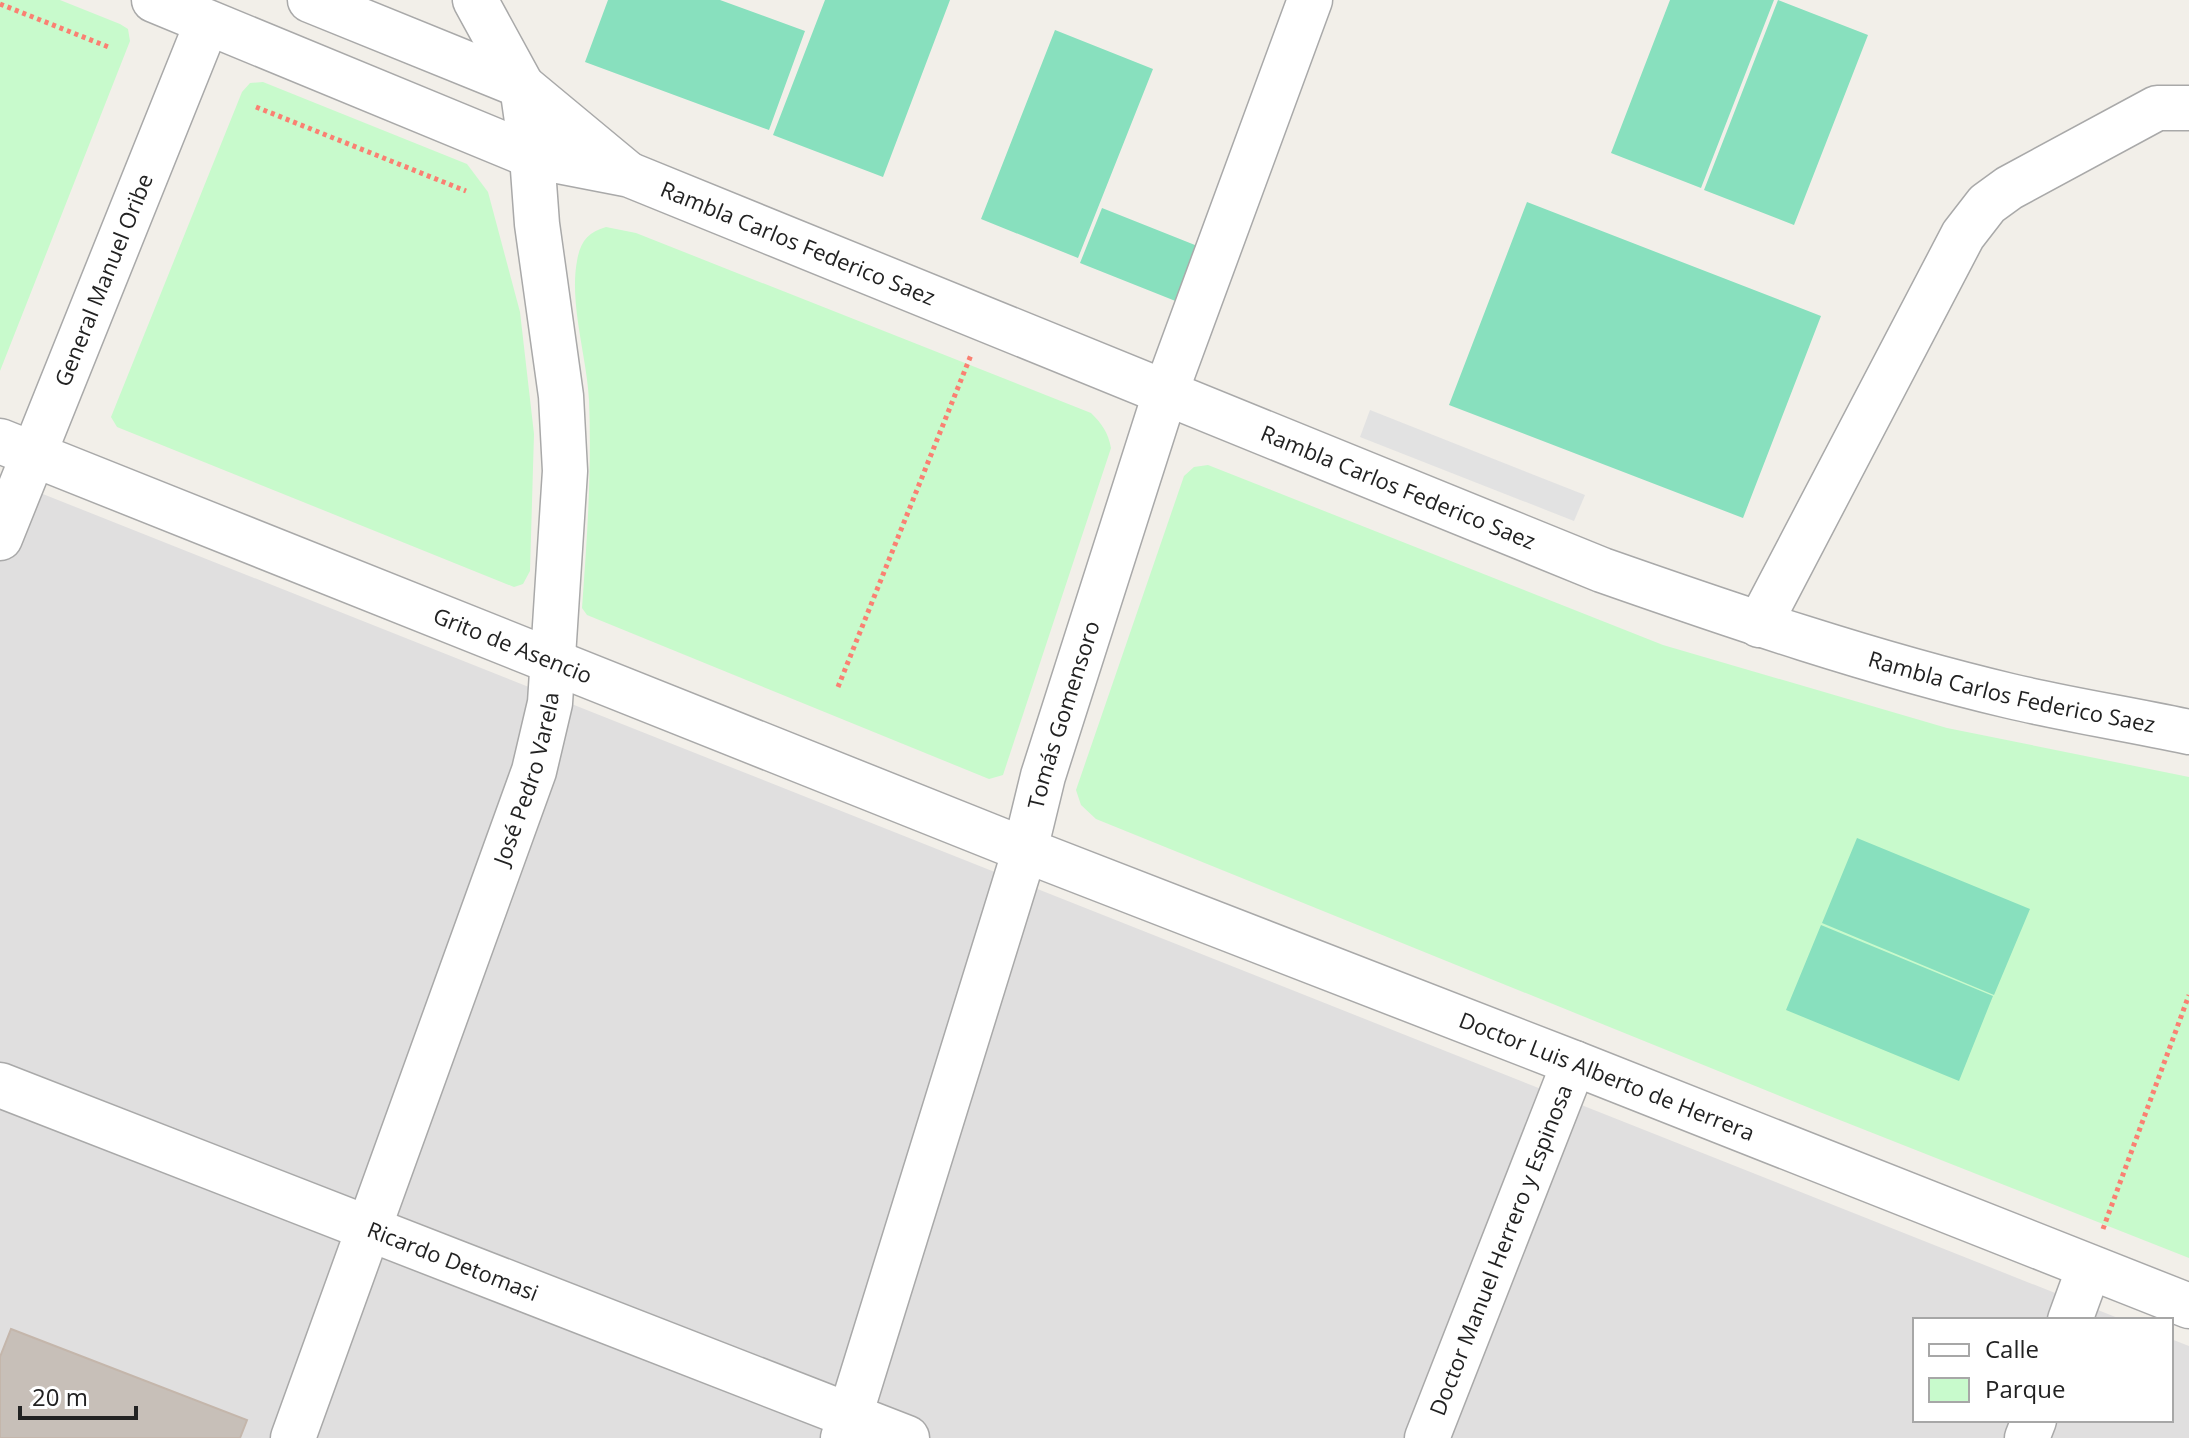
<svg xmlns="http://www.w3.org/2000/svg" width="2189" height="1438" viewBox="0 0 2189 1438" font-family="'Open Sans',sans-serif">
	<rect width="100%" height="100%" fill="#f2efe9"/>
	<!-- residential -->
	<path fill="#e0dfdf" d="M 0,477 L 2123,1320 L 1915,1320 L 1915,1420 L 2171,1420 L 2171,1339 L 2189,1346 L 2189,1438 L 0,1438 Z"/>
	<!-- park -->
	<path fill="#c8facc" d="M 0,0 L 60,0 L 120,24 L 128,29 L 130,41 L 0,371 Z
		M 263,82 L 467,164 L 488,192 L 520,312 L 534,434 L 530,571 L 523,584 L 514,587 L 117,427 L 111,417 L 242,92 L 250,83 Z
		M 606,227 L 636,233 L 1091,413 C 1102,424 1108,432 1111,448 L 1003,775 L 989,779 L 587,615 L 582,608 C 587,539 592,470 589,400 C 587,357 569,304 577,261 C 580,242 588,232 606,227 Z
		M 1208,465 L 1663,645 L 1947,728 L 2189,777 L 2189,1258 L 1817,1111 L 1096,819 L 1081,805 L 1076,790 L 1184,476 L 1194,467 Z"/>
	<!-- pitch -->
	<path fill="#88e0be" d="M 608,0 L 720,0 L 805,31 L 769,130 L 585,62 Z
		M 825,0 L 950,0 L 883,177 L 773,135 Z
		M 1670,0 L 1774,0 L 1701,188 L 1611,153 Z
		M 1778,0 L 1868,35 L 1794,225 L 1704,190 Z
		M 1055,30 L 1153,69 L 1078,258 L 981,219 Z
		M 1527,202 L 1821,316 L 1743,518 L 1449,405 Z
		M 1102,208 L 1205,249 L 1183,304 L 1080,263 Z
		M 1857,838 L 2030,909 L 1994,995 L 1822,923 Z
		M 1821,925 L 1993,996 L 1959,1081 L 1786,1010 Z"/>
	<!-- parking -->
	<path fill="#e2e2e2" d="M 1370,410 L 1585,495 L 1574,521 L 1360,437 Z"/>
	<!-- building -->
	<path fill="#c7bfb8" stroke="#c4b6ab" stroke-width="2" d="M 11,1329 L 247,1420 L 240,1438 L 0,1438 L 0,1357 Z"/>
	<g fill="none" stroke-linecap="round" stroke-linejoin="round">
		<defs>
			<g id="minor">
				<path id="s1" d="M 154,0 L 532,156 L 630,175 L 1602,570 C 1736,617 1871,663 2010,696 C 2069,710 2129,719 2189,732"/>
				<path d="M 310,0 L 522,86 L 628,174"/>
				<path id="s2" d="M 0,441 L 1025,850 L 1574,1063 L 2189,1306"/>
				<path id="s3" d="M 0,538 L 207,23"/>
				<path d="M 1759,625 L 1963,235 L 1987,204 L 2009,188 L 2157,108 L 2189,108"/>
				<path id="s4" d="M 0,1085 L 907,1438"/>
				<path d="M 2070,1320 L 2089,1268"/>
				<path id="s5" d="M 293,1438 L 534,771 L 550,703 L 565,471 L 561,396 L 537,224 L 532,156 L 522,86 L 475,0"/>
				<path id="s6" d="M 843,1438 L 1025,850 L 1043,776 L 1165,394 L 1310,0"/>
				<path id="s7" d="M 1427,1438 L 1574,1063"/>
				<path d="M 2027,1438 L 2034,1420"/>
			</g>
		</defs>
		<!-- minor casing -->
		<use href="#minor" stroke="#a9a9a9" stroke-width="47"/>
		<!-- path -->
		<path stroke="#fa8072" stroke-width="5" stroke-dasharray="4 4" stroke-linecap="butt" d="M 0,4 L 111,48
			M 256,107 L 466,191
			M 838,687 L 971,355
			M 2103,1229 L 2189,995"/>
		<!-- minor -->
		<use href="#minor" stroke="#fff" stroke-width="44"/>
	</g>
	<g text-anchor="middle" stroke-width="8" stroke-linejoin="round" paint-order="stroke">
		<!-- street labels -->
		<g font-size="22" fill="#222" stroke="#fff">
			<text dy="8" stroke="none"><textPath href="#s1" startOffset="690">Rambla Carlos Federico Saez</textPath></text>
			<text dy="8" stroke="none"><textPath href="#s3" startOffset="278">General Manuel Oribe</textPath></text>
			<text dy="8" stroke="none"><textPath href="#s1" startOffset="1338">Rambla Carlos Federico Saez</textPath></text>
			<text dy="8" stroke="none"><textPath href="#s2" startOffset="552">Grito de Asencio</textPath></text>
			<text dy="8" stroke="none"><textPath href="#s1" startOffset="1986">Rambla Carlos Federico Saez</textPath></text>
			<text dy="8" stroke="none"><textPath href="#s6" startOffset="756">Tomás Gomensoro</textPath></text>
			<text dy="8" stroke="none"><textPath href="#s5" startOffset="700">José Pedro Varela</textPath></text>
			<text dy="8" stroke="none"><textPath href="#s2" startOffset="1728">Doctor Luis Alberto de Herrera</textPath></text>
			<text dy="8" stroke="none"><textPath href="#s7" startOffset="202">Doctor Manuel Herrero y Espinosa</textPath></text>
			<text dy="8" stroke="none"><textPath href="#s4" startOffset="486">Ricardo Detomasi</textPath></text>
		</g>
	</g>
	<!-- legend -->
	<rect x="1913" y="1318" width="260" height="104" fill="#ffffff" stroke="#a7a7a7" stroke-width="2"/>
	<rect x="1929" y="1344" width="40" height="12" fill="#ffffff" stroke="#a7a7a7" stroke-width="2"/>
	<text x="1985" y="1358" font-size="24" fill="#222222">Calle</text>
	<rect x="1929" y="1378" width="40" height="24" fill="#c8facc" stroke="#a7a7a7" stroke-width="2"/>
	<text x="1985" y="1398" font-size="24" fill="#222222">Parque</text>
	<!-- scale -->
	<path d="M20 1406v12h116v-12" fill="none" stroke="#222222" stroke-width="4"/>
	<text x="32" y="1406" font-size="24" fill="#222222" stroke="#ffffff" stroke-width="6" paint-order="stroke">20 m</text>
</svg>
